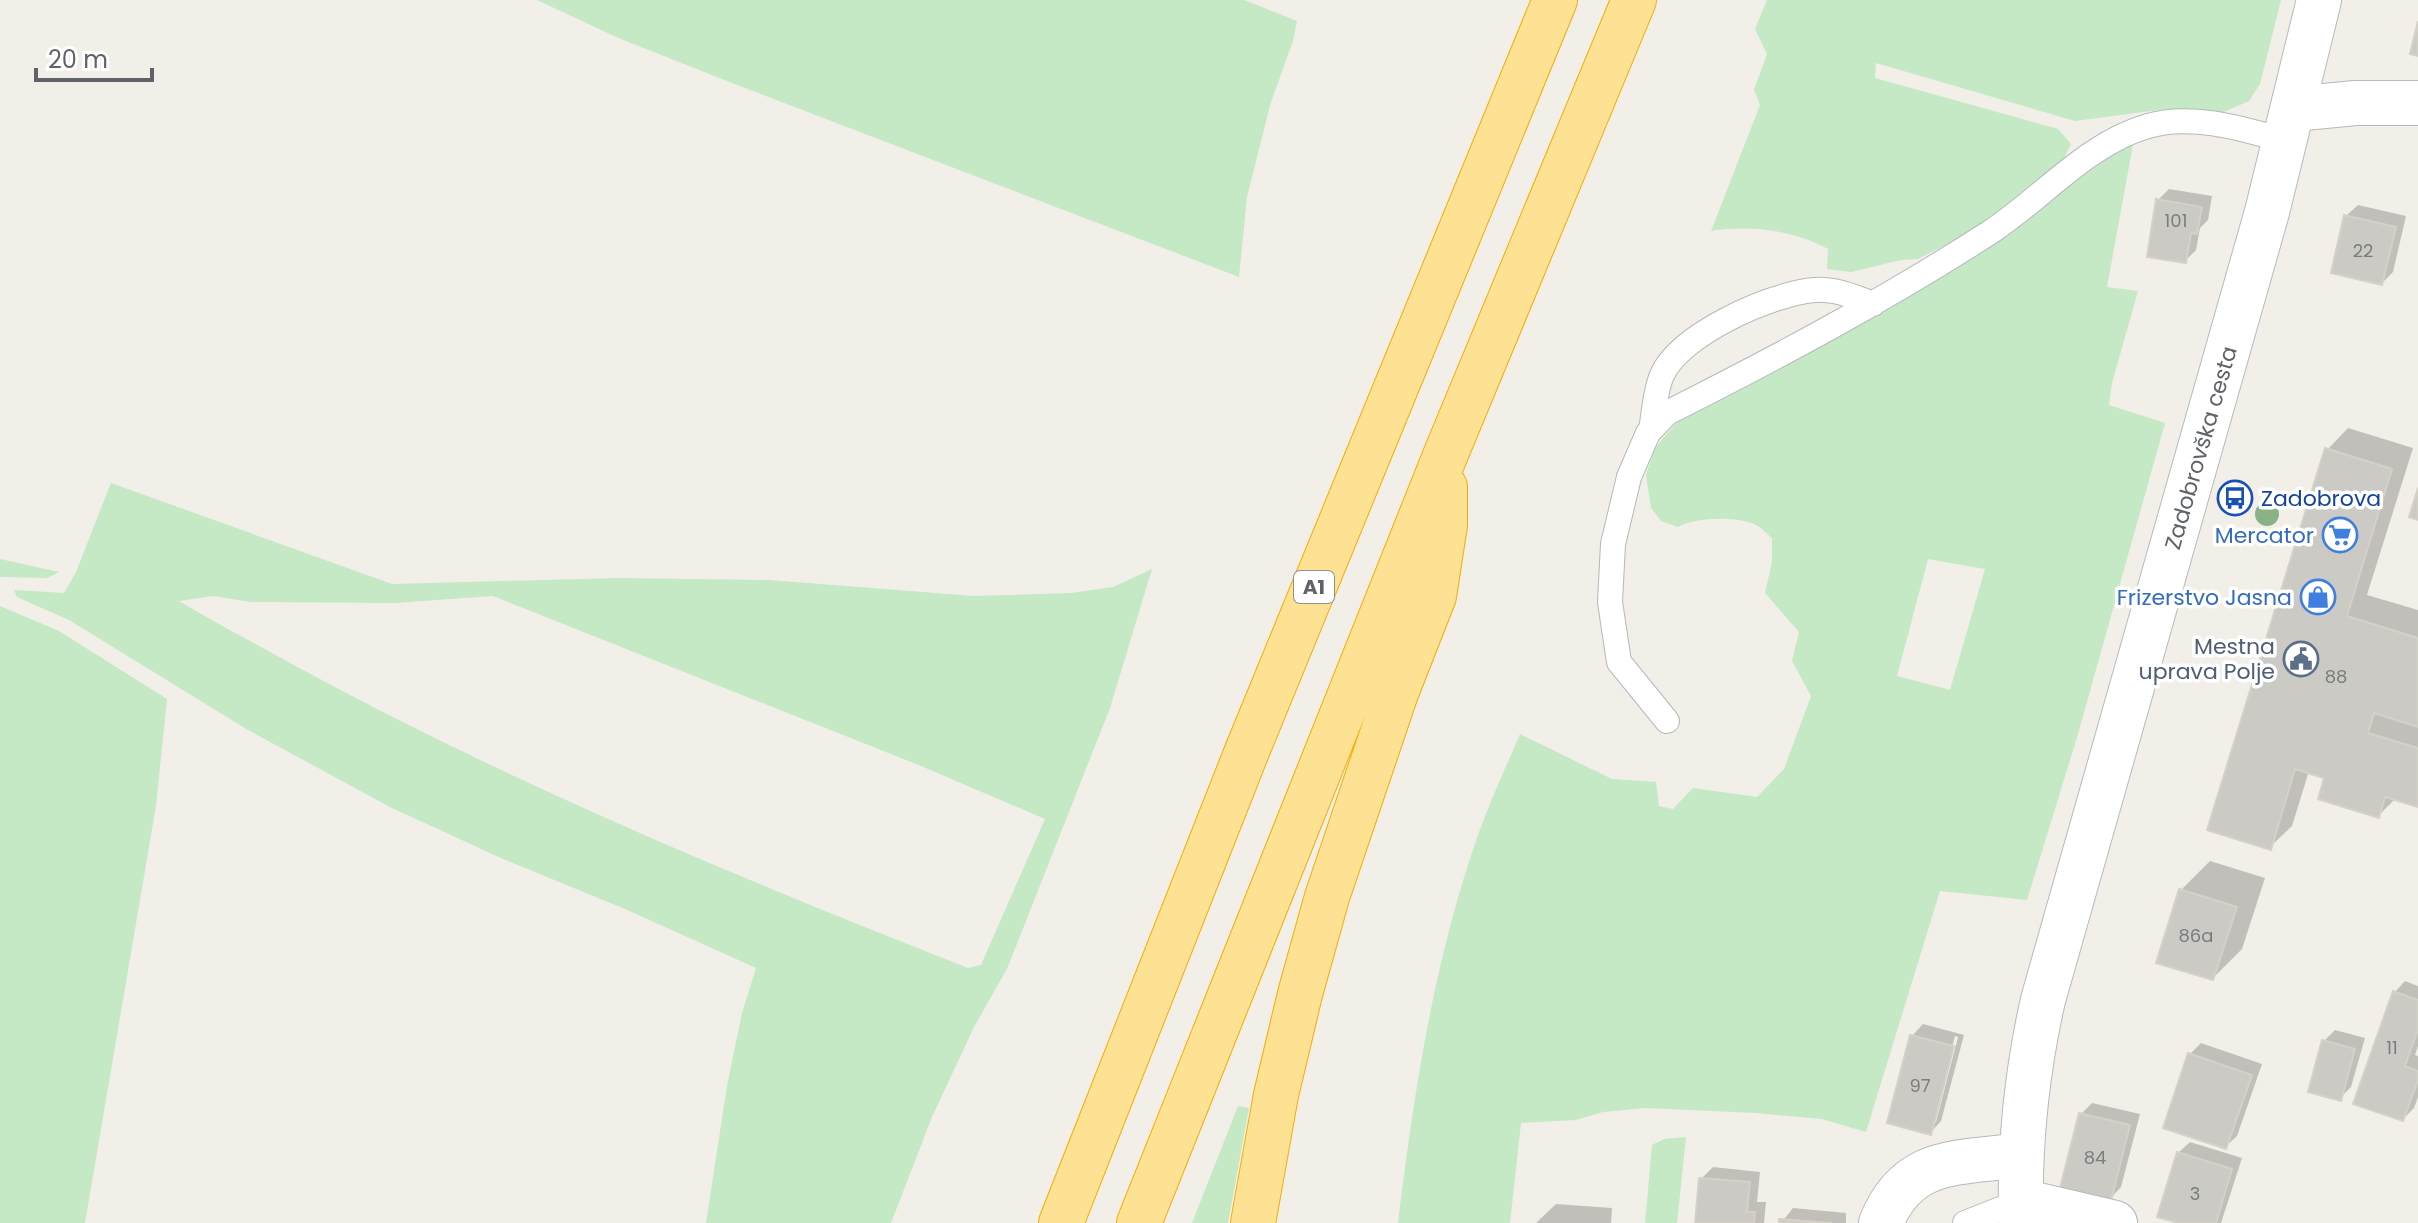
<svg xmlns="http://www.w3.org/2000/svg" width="2418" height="1223" font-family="Poppins,sans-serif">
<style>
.green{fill:#c5e8c5;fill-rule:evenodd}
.shadow{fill:#0003;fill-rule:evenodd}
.building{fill:#cccac5;stroke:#d6d1c6;stroke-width:2}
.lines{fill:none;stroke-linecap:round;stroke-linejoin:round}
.lane-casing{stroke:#b5b8bc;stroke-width:26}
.street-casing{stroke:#b5b8bc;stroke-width:46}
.secondary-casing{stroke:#b6babf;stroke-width:46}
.highway-casing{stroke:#f9ab00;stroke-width:46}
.lane{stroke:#fff;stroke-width:24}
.street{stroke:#fff;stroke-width:44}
.secondary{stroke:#fff;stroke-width:44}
.highway{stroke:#fde293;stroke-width:44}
.tree{fill:#89b387}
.labels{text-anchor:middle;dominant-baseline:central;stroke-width:7;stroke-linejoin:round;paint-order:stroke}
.number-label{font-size:18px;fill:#7a7d7f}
.shield{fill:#fff;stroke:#8f9295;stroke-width:2}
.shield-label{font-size:20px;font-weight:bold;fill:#5f6368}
.street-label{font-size:22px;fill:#5f6368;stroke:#fff}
.transit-label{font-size:22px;fill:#164399;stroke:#fff;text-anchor:start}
.shop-label{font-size:22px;fill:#366cbe;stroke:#fff;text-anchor:end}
.service-label{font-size:22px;fill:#4e5e75;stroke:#fff;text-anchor:end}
</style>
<rect width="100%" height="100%" fill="#f1efe8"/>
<path class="green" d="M537,0H1244L1297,21L1293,41L1271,102L1247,197L1239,277L727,81L616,37Z
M1767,0H2281L2260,84L2249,101L2217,115L2166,109L2075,121L1876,63L1875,78L2058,129L2071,144L2060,166L1982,226L1918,259L1901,260L1851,272L1827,269L1828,249C1795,230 1748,225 1711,231L1760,105L1754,90L1767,54L1755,29Z
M2134,139L2107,287L2138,291L2112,383L2109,405L2165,423L2078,734L2027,900L1940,891L1866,1132L1822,1119L1756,1113L1645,1108L1603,1112L1576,1120L1521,1123L1510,1223H1398C1414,1092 1434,960 1478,835C1490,801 1506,767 1520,734L1612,779L1656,782L1659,806L1673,809L1693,788L1757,797L1784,769L1811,696L1792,661L1799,632L1765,593L1772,562V538C1767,534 1762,528 1756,525C1738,516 1696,517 1678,527L1661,521L1651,508L1646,475L1655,448L1682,416L1984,249ZM1928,559L1985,569L1950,690L1897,676Z
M111,483L392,584L618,578L769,580L974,596L1071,593L1113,587L1152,569L1110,708L1007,969L974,1027L932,1117L891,1223H706L727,1086L742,1013L756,968L625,909L503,859L390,807L248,730L69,620L17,597L14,590L64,593L76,572ZM213,596L251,602L394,603L493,596L921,766L1045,819L981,965L968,968C737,877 508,782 290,663C253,642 215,623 179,601Z
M0,559L59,572L47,578L0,577Z
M0,606L59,631L167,699L156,806L85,1223H0Z
M1238,1106L1249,1108L1228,1223H1192Z
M1686,1137L1677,1223H1645L1652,1145L1664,1139Z"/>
<path class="shadow" d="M2169,189L2212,196L2208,220L2200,228L2196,250L2185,261L2158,200Z
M2358,205L2406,216L2393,272L2382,283L2346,216Z
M2348,428L2413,448L2367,595L2418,610V805L2396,798L2378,816L2327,777L2309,771L2292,826L2270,847L2327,450Z
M2210,861L2265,878L2242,949L2213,978L2181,890Z
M2405,981L2418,986V1046L2415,1055L2418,1056V1097L2414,1108L2403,1119L2394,993Z
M1923,1024L1964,1035L1941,1121L1930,1133L1912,1036ZM1955,1036L1958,1037L1936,1122H1932Z
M2335,1030L2365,1038L2351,1087L2340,1098L2324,1041Z
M2201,1043L2262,1064L2237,1136L2225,1147L2190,1054Z
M2092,1103L2140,1114L2121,1187L2110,1199L2081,1114Z
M2190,1142L2242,1158L2221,1223H2185L2178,1153Z
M1713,1167L1760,1172L1757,1202H1766L1764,1223H1697L1701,1179Z
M1556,1204L1612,1208L1611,1223H1536Z
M1793,1208L1846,1213V1223H1781Z"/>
<path class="building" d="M2418,21V56L2410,54Z
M2156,199L2202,207L2197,234L2191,233L2186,263L2147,257Z
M2344,215L2396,227L2382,285L2331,273Z
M2325,448L2392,469L2347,616L2418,638V727L2374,713L2368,733L2418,748V807L2385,797L2379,818L2318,799L2324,778L2295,769L2271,850L2207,830Z
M2418,488V520L2409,517Z
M2179,889L2237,907L2213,980L2156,963Z
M2393,991L2418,1000V1029L2405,1066L2418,1071V1080L2403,1121L2353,1104Z
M1910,1035L1954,1046L1931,1135L1887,1123Z
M2322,1040L2355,1049L2341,1101L2308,1092Z
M2188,1053L2252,1075L2226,1149L2163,1128Z
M2079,1113L2130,1125L2111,1201L2060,1188Z
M2177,1152L2232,1169L2216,1223H2178L2157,1217Z
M1699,1178L1750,1182L1747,1212H1755L1754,1223H1695Z
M1779,1219L1832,1223H1779Z"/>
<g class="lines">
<g class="lane-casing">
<path id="lane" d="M1651,430C1654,413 1655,391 1662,375C1680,334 1771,294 1814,290C1834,288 1855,297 1873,304
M1667,721L1619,662L1610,602L1613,544L1629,477L1648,433L1667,413C1778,357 1887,299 1992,231C2043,197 2088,143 2148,126C2192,113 2243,129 2286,141
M1965,1223L2021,1201"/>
</g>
<g class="street-casing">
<path id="street" d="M2294,109L2355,103H2418
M2021,1201L2115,1223
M1881,1223C1908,1156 1958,1164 2020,1155"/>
</g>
<g class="secondary-casing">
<path id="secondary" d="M2021,1223C2019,1147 2026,1075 2043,1000L2267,212L2319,0"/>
</g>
<g class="highway-casing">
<path id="highway" d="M1061,1223L1247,751L1555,0
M1139,1223L1445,456L1634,0
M1253,1223L1276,1095L1300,994L1327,897L1396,693L1434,596L1445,525V487"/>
</g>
<use href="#lane" class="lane"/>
<use href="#street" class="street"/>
<use href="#secondary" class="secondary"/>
<use href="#highway" class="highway"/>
</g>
<circle class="tree" cx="2267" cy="514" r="12"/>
<defs>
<g id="bus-ring" transform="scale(1.8)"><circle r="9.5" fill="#fff" stroke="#1a4fb4" stroke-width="1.5"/><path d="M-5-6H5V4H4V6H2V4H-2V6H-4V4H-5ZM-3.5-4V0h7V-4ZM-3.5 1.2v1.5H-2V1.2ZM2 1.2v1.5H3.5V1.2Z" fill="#1a4fb4"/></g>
<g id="supermarket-ring" transform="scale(1.8)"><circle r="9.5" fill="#fff" stroke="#3f7fe0" stroke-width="1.5"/><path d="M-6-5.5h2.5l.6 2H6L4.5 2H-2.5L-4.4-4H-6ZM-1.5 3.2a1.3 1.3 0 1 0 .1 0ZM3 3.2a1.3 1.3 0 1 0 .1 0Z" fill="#3f7fe0"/></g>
<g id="shop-ring" transform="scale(1.8)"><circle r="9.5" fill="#fff" stroke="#3f7fe0" stroke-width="1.5"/><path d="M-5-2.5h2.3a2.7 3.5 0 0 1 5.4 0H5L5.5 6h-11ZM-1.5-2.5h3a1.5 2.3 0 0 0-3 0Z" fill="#3f7fe0"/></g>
<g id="civic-ring" transform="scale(1.8)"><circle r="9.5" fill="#fff" stroke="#5c6f8a" stroke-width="1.5"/><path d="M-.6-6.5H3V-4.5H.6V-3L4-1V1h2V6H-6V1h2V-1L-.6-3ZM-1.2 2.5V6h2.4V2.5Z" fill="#5c6f8a"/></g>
</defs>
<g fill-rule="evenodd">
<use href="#bus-ring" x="2235" y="498"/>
<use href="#supermarket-ring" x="2340" y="535"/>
<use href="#shop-ring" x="2318" y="597"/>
<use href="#civic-ring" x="2301" y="659"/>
</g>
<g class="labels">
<g class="number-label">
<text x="2176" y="220">101</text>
<text x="2363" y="250">22</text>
<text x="2336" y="676">88</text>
<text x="2196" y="935">86a</text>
<text x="2392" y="1047">11</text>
<text x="1920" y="1085">97</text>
<text x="2095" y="1157">84</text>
<text x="2195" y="1193">3</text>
</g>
<rect class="shield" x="1294" y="571" width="40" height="32" rx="6"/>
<g class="shield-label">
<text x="1314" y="587">A1</text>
</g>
<g class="street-label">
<text transform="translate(2201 448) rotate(-74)">Zadobrovška cesta</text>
</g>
<g class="transit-label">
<text x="2261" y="498">Zadobrova</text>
</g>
<g class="shop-label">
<text x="2314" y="535">Mercator</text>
<text x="2292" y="597">Frizerstvo Jasna</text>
</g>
<g class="service-label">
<text x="2275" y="646">Mestna<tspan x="2275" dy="25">uprava Polje</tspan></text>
</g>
</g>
<path d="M36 68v12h116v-12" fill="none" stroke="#5f6368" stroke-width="4"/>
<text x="48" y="68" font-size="24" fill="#5f6368" stroke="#ffffff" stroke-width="6" paint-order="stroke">20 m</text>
</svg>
